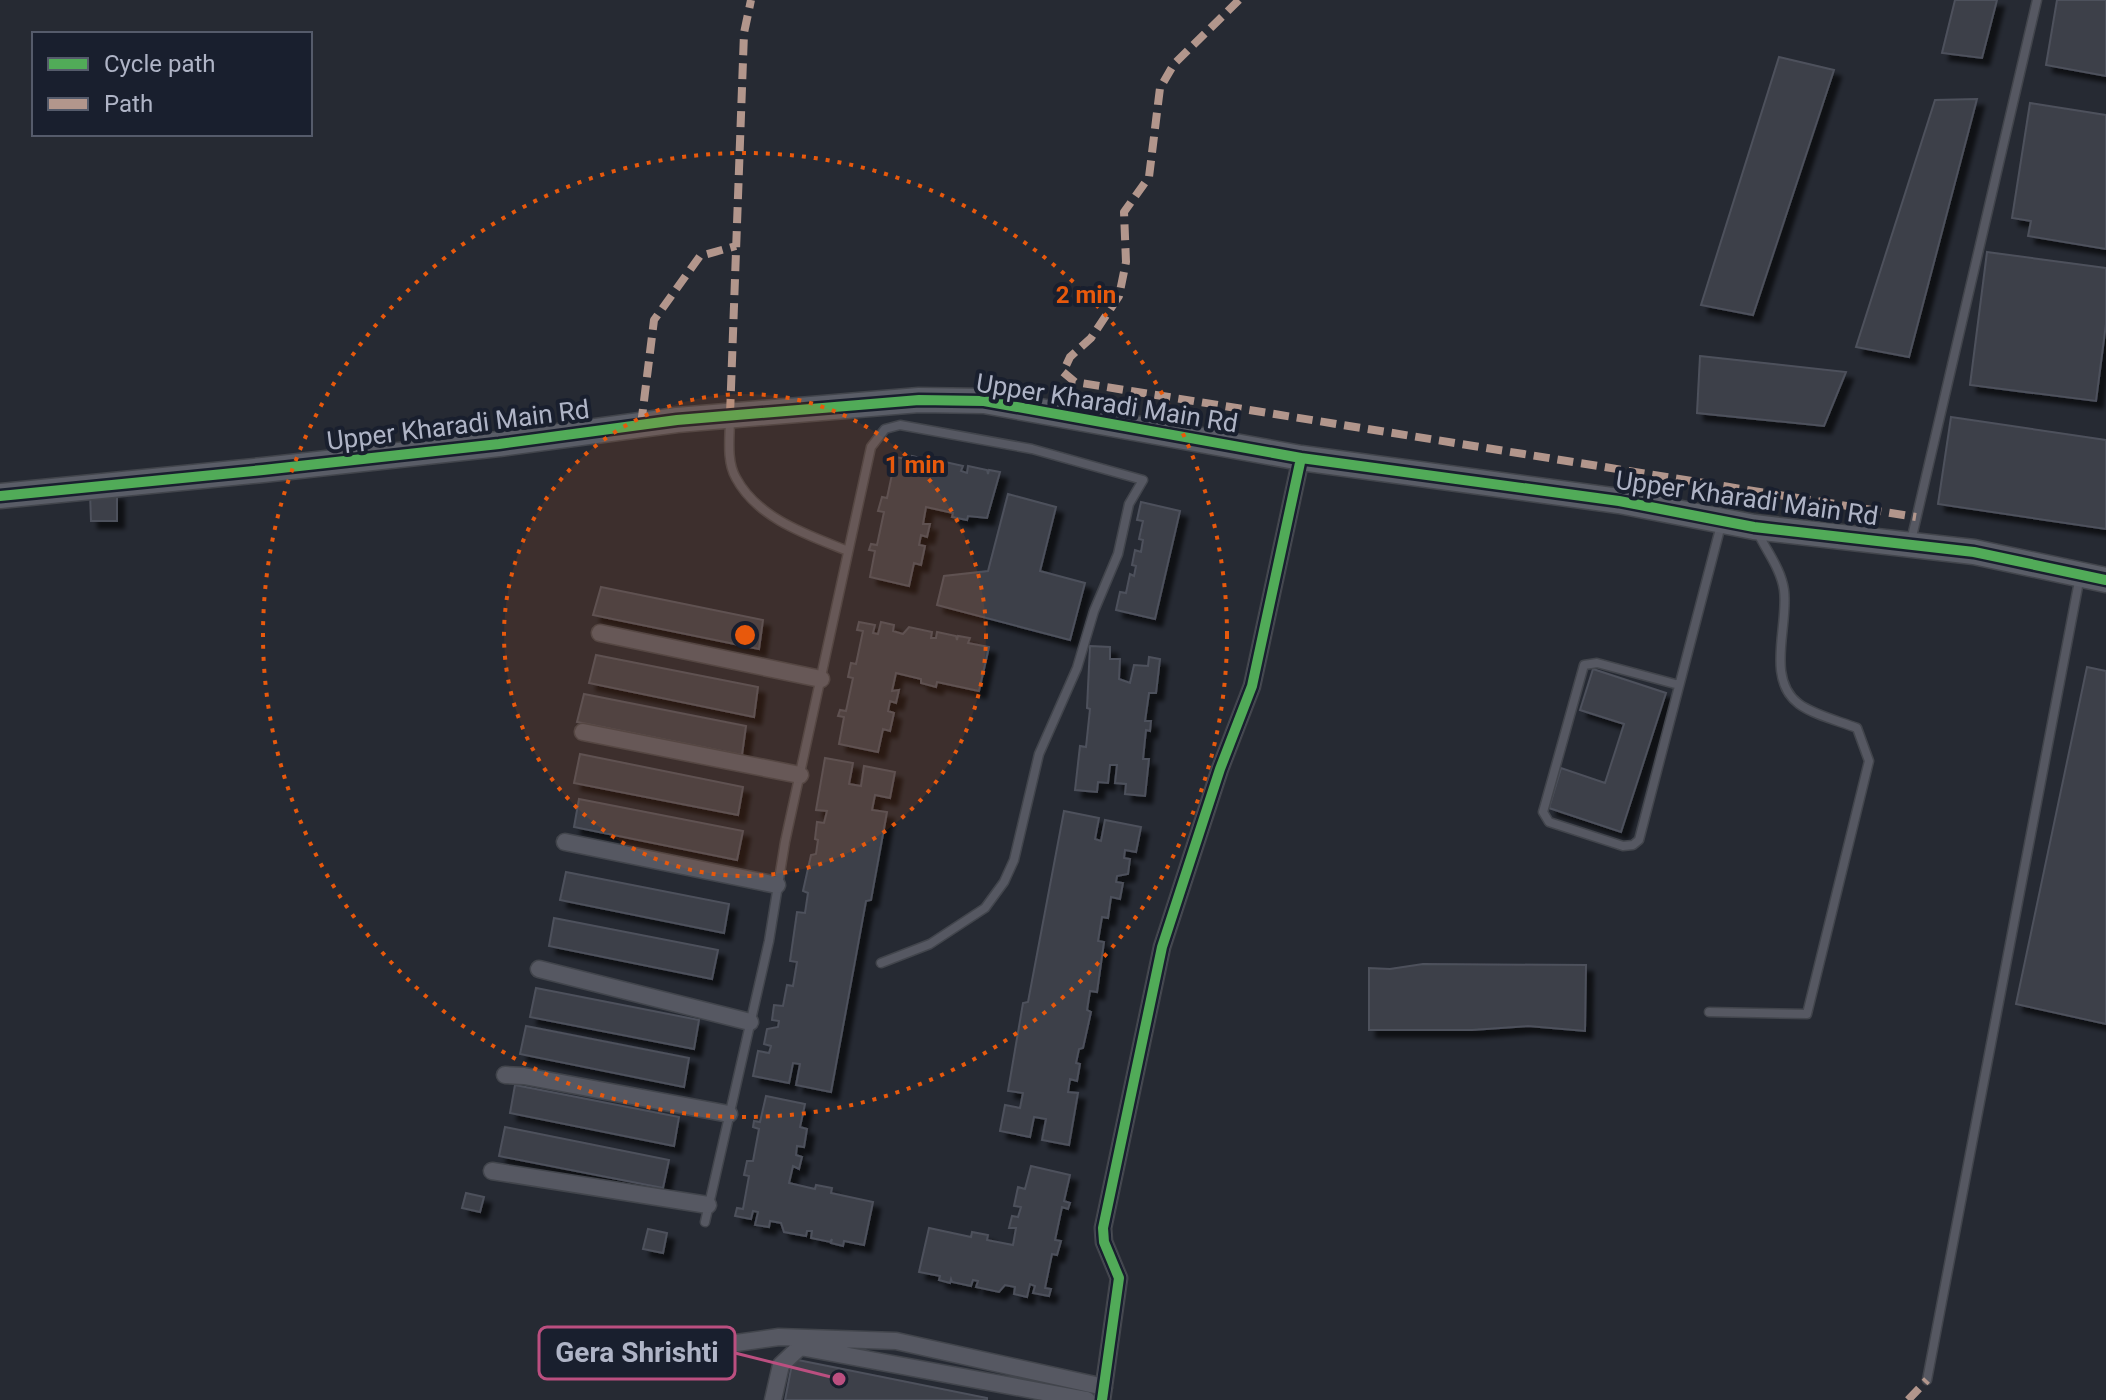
<svg xmlns="http://www.w3.org/2000/svg" width="2106" height="1400" font-family="Roboto,sans-serif">
<style>
.building{fill:#3d404a;stroke:#4e515c;stroke-width:2;filter:url(#shadow)}
.lines{fill:none;stroke-linecap:round;stroke-linejoin:round}
.lane-casing{stroke:#42454c;stroke-width:11}
.street-casing{stroke:#42454c;stroke-width:19}
.secondary-casing{stroke:#42454c;stroke-width:27}
.lane{stroke:#565862;stroke-width:8}
.street{stroke:#565862;stroke-width:16}
.secondary{stroke:#5a5d67;stroke-width:24}
.quiet{stroke:#b2968c;stroke-width:8;stroke-dasharray:16 8;stroke-linecap:butt}
.cycleway-casing{stroke:#191f2e;stroke-width:15}
.cycleway{stroke:#51ab58;stroke-width:10}
.ring{fill:none;stroke:#e8590c;stroke-width:4;stroke-dasharray:4 8}
.labels{text-anchor:middle;dominant-baseline:central;stroke-width:8;stroke-linejoin:round;paint-order:stroke}
.street-label{font-size:26px;fill:#afb4c6;stroke:#191f2e}
.centre{fill:#e8590c;stroke:#191f2e;stroke-width:4}
.ring-label{font-size:24px;text-anchor:middle;font-weight:bold;fill:#e8590c;stroke:#191f2e;stroke-width:8;stroke-linejoin:round;paint-order:stroke}
.leader{fill:none;stroke:#bb4f80;stroke-width:3}
.callout-dot{fill:#bb4f80;stroke:#191f2e;stroke-width:3}
.callout{fill:#191f2e;stroke:#bb4f80;stroke-width:3}
.callout-label{font-size:28px;text-anchor:middle;font-weight:bold;fill:#afb4c6}
</style>
<defs>
<filter id="shadow"><feDropShadow dx="7" dy="7" stdDeviation="2" flood-color="#0009"/></filter>
</defs>
<rect width="100%" height="100%" fill="#262a33"/>
<path class="building" d="M1955,0H1997L1982,58L1942,53Z
M2057,0H2106V76L2046,65Z
M1779,57L1834,70L1753,315L1701,305Z
M1977,99L1909,357L1856,347L1935,100Z
M2030,103L2106,115V249L2028,236L2031,221L2012,218Z
M1987,252L2106,268V324L2096,401L1970,385Z
M1700,356L1846,372L1824,426L1697,413Z
M1951,417L2106,440V529L1938,504Z
M890,456L906,459L904,467L909,468L912,456L925,459L924,465L934,468L941,461L963,466L961,471L967,473L968,466L987,470L988,474L989,470L1000,472L987,518L968,516L967,520L952,517L953,513L926,507L923,524H930L927,537L921,535L919,545L925,546L921,565L914,563L909,586L870,577L875,551L869,550L871,544L877,545L884,512L878,511L882,497L887,498L894,465L888,463Z
M90,493H117V521H91Z
M1008,494L1056,507L1040,571L1085,583L1070,640L937,605L944,576L988,571Z
M1141,502L1180,511L1155,619L1116,610L1120,592L1126,593L1130,574L1134,576L1136,566L1132,565L1135,550L1141,552L1143,540L1139,539L1143,521L1137,520Z
M601,587L763,620L759,649L593,615Z
M859,622L875,625L873,633L878,634L881,622L894,625L893,631L903,634L909,627L932,632L931,638H936L937,632L956,636L957,640L958,636L970,638L968,643L989,647L979,691L937,682L936,687L921,683V679L896,673L892,691L899,690L896,703L890,701L888,711L894,713L890,731L883,729L878,752L839,744L844,717L838,716L840,710L846,711L853,678L848,677L851,663L856,664L863,631L857,630Z
M1090,646L1110,647V659H1120L1119,679L1130,683L1134,665L1148,666L1149,657L1160,659L1156,693H1149L1145,721H1151L1150,731L1146,730L1143,759H1149L1145,796L1125,794L1126,784L1115,783L1117,765H1110L1108,783L1098,782L1097,792L1075,790L1080,746L1086,747L1090,709L1087,708Z
M596,655L758,687L754,717L589,683Z
M2087,667L2106,671V1024L2016,1004Z
M1593,669L1666,693L1621,832L1549,808L1561,768L1605,783L1624,724L1580,710Z
M584,694L746,726L742,755L577,722Z
M580,754L743,787L738,815L574,783Z
M825,758L853,763L849,784L861,786L864,766L895,772L890,798L875,795L872,810L887,812L871,900L866,901L831,1092L796,1085L800,1064L793,1063L789,1083L753,1076L758,1051L769,1053L771,1046L764,1044L767,1029L778,1027L779,1021L772,1020L774,1005L783,1006L787,985L793,986L797,962L790,961L797,912L805,913L808,893L803,891L811,855L816,854L818,840L815,839L817,822L824,823L827,811L816,810Z
M579,799L743,831L737,860L574,827Z
M1064,811L1099,818L1095,839L1101,841L1105,820L1141,827L1136,852L1125,850L1124,858L1130,859L1128,874L1117,876L1116,882L1123,883L1120,899L1111,897L1108,918L1102,917L1098,941L1104,942L1097,992L1090,991L1087,1010L1091,1012L1083,1048L1079,1049L1076,1063L1080,1064L1077,1081L1070,1079L1068,1092L1078,1093L1069,1145L1042,1140L1046,1119L1034,1117L1030,1137L1000,1131L1005,1105L1020,1108L1023,1093L1008,1091L1023,1003L1028,1002Z
M566,872L729,904L724,933L560,900Z
M554,918L718,950L712,979L549,946Z
M1423,964L1586,965L1585,1031L1528,1026L1472,1030H1369V968L1390,969Z
M536,988L699,1020L694,1049L530,1017Z
M526,1026L689,1058L684,1087L520,1054Z
M515,1085L679,1117L674,1146L510,1113Z
M766,1096L805,1104L800,1127L807,1129L804,1147L797,1146L796,1155L802,1157L799,1169L793,1166L789,1183L815,1189L816,1185L832,1188L831,1193L873,1202L864,1245L844,1241L843,1246L831,1243L832,1239L830,1242L811,1238L812,1231H807L806,1236L784,1232L781,1223L770,1221L769,1227L755,1225L758,1212L753,1211L751,1219L735,1216L737,1208L743,1209L749,1176L744,1175L747,1161H753L759,1129L753,1127L754,1121L760,1122Z
M505,1127L669,1160L663,1188L499,1156Z
M1031,1166L1070,1175L1064,1201L1070,1203L1068,1209L1062,1207L1055,1240L1061,1241L1057,1255L1052,1254L1045,1288L1051,1289L1049,1296L1033,1293L1035,1286L1030,1284L1027,1297L1014,1294L1015,1287L1005,1285L999,1292L976,1287L978,1281L973,1280L971,1286L952,1282L951,1279L950,1283L939,1280L940,1276L919,1272L929,1228L971,1237L972,1232L988,1235L987,1240L1013,1245L1016,1228H1009L1012,1216L1018,1217L1021,1207L1014,1206L1018,1187L1025,1189Z
M466,1193L484,1197L480,1212L462,1208Z
M648,1229L667,1233L663,1253L643,1249Z
M793,1359L987,1398V1400H785Z"/>
<g class="lines">
<g class="lane-casing">
<path id="lane" d="M730,417C730,436 726,461 736,478C758,519 808,535 848,551
M1911,541L2037,0
M1679,685L1597,663L1584,665L1543,812L1549,822L1623,846L1633,845L1639,840L1721,525
M1709,1012L1807,1014L1869,761L1857,728C1839,721 1814,715 1799,704C1765,679 1789,625 1784,590C1781,569 1767,552 1758,533
M705,1222L769,941L785,842L871,447L885,429L900,425L1032,449L1143,480L1129,504L1118,554L1094,611L1077,668L1039,754L1014,860L1004,882L985,908L930,944L881,963
M1927,1380L2080,576"/>
</g>
<g class="street-casing">
<path id="street" d="M600,633L821,679
M583,732L800,775
M565,842L777,885
M539,969L750,1022
M505,1075L524,1076L729,1114
M492,1171L708,1205
M621,1367H656L722,1345L779,1337L896,1341L1104,1387
M773,1400L781,1365L800,1347L1087,1400
M1102,1400L1119,1278L1104,1242L1103,1228L1162,947L1220,769L1252,686L1301,458"/>
</g>
<g class="secondary-casing">
<path id="secondary" d="M0,496L263,470L499,444L677,420L919,400L984,401L1301,458L1619,501L1754,527L1974,552L2106,580"/>
</g>
<use href="#lane" class="lane"/>
<use href="#street" class="street"/>
<use href="#secondary" class="secondary"/>
<path class="quiet" d="M1239,0L1174,64L1160,88L1149,177L1124,212L1126,262L1119,296L1091,338L1070,357L1063,372L1075,382L1916,517
M730,415L744,33L751,0
M641,425L654,320L700,256L736,246
M1908,1400L1927,1380"/>
<g class="cycleway-casing">
<path id="cycleway" d="M0,496L263,470L499,444L677,420L919,400L984,401L1301,458L1619,501L1754,527L1974,552L2106,580
M1102,1400L1119,1278L1104,1242L1103,1228L1162,947L1220,769L1252,686L1301,458"/>
</g>
<use href="#cycleway" class="cycleway"/>
</g>
<circle cx="745" cy="635" r="241" fill="#e8590c" fill-opacity=".12"/>
<g class="ring">
<circle cx="745" cy="635" r="241"/>
<circle cx="745" cy="635" r="482"/>
</g>
<g class="labels">
<g class="street-label">
<text transform="translate(1107 403) rotate(9)">Upper Kharadi Main Rd</text>
<text transform="translate(458 425) rotate(-7)">Upper Kharadi Main Rd</text>
<text transform="translate(1747 498) rotate(8)">Upper Kharadi Main Rd</text>
</g>
</g>
<circle cx="745" cy="635" r="12" class="centre"/>
<g class="ring-label">
<text x="1086" y="303">2 min</text>
<text x="915" y="473">1 min</text>
</g>
<path class="leader" d="M839 1379L735 1353"/>
<circle class="callout-dot" cx="839" cy="1379" r="8"/>
<rect class="callout" x="539" y="1327" width="196" height="52" rx="8"/>
<g class="callout-label">
<text x="637" y="1362">Gera Shrishti</text>
</g>
<rect x="32" y="32" width="280" height="104" fill="#191f2e" stroke="#555b6b" stroke-width="2"/>
<rect x="48" y="58" width="40" height="12" fill="#51ab58" stroke="#555b6b" stroke-width="2"/>
<text x="104" y="72" font-size="24" fill="#afb4c6">Cycle path</text>
<rect x="48" y="98" width="40" height="12" fill="#b2968c" stroke="#555b6b" stroke-width="2"/>
<text x="104" y="112" font-size="24" fill="#afb4c6">Path</text>
</svg>
